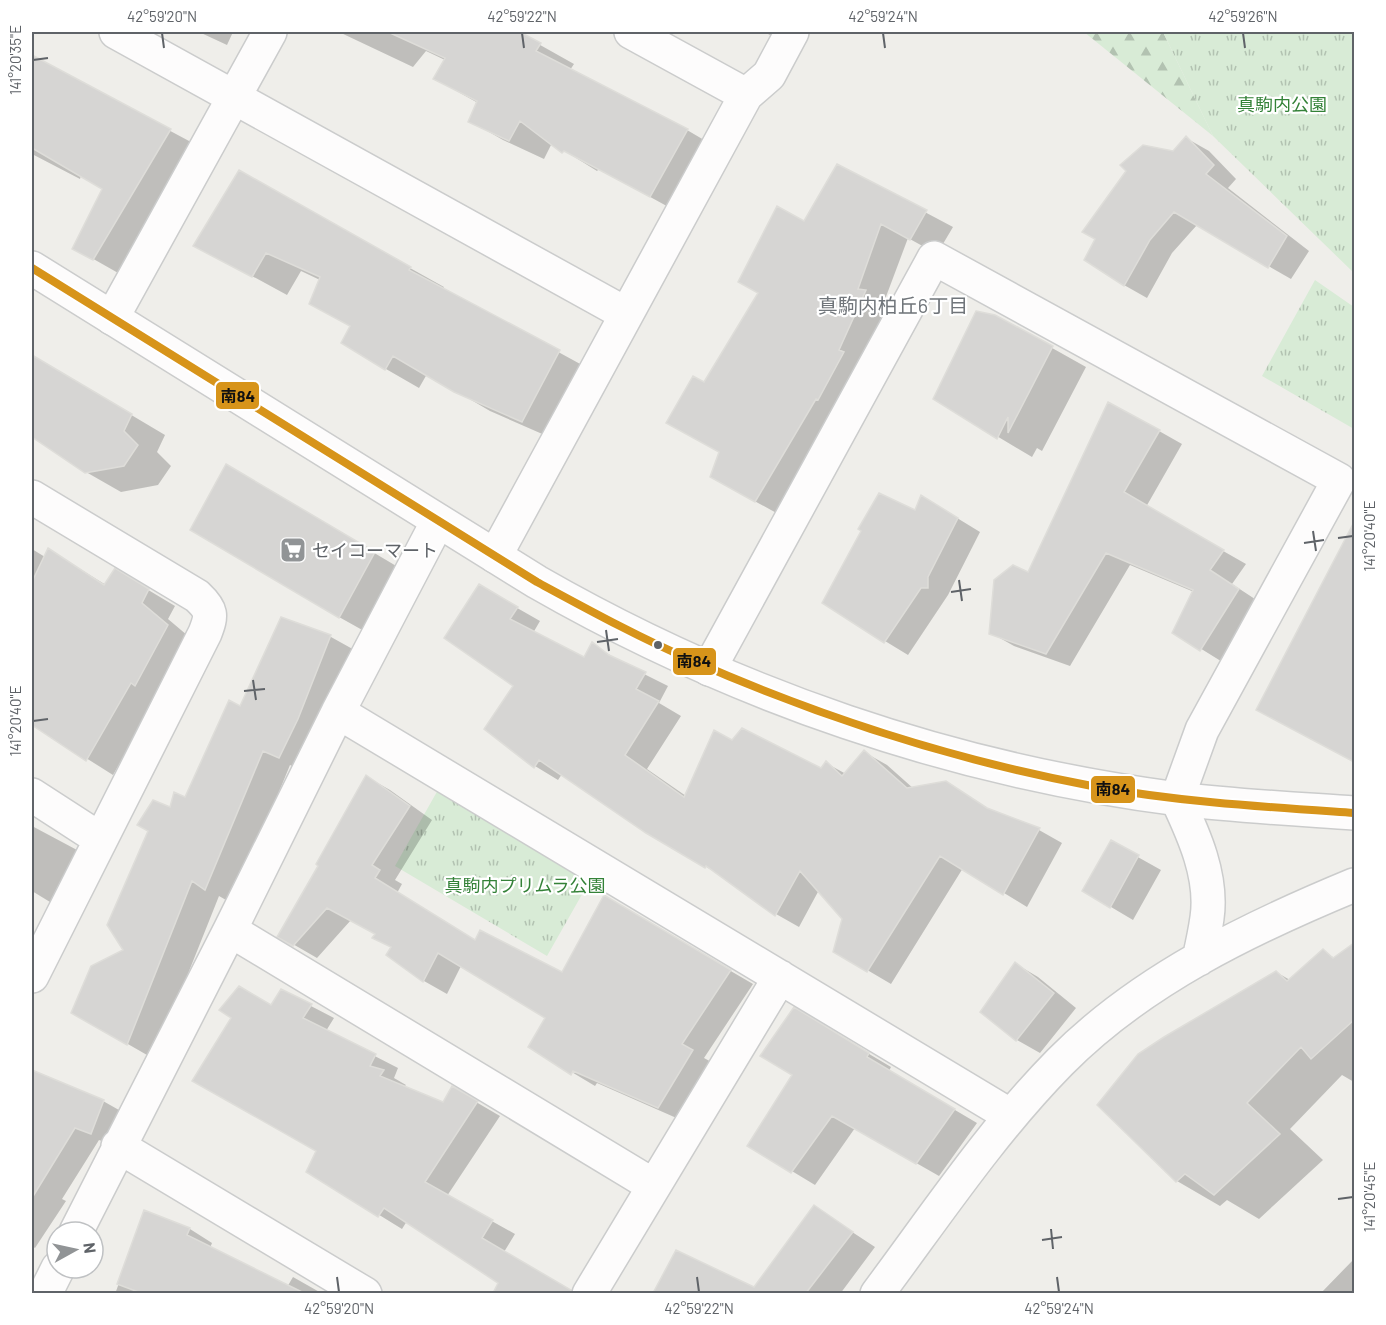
<svg xmlns="http://www.w3.org/2000/svg" width="1386" height="1325" font-family="Barlow,'Noto Sans JP',sans-serif">
<style>
.forest{fill:url(#forest-firs)}
.park{fill:url(#park-tufts)}
.shadow{fill:#0003}
.building{fill:#d6d5d3;stroke:#deddd9;stroke-width:1.5}
.lines{fill:none;stroke-linecap:round;stroke-linejoin:round}
.minor-casing{stroke:#cbcccc;stroke-width:36}
.tertiary-casing{stroke:#cbcccc;stroke-width:36}
.minor{stroke:#fdfcfc;stroke-width:33}
.tertiary{stroke:#fdfcfc;stroke-width:33}
.bus-1-casing{stroke:#fff;stroke-width:12}
.bus-1{stroke:#d7941a;stroke-width:8}
.ticks{fill:none;stroke:#5f6368;stroke-width:2}
.bus-dot{fill:#5f6368;stroke:#fff;stroke-width:2}
.labels{text-anchor:middle;dominant-baseline:central;stroke-width:4.5;stroke-linejoin:round;paint-order:stroke}
.park-label{font-size:18px;fill:#348238;stroke:#fff}
.poi-label{font-size:18px;fill:#5f6368;stroke:#fff;text-anchor:start}
.neighbourhood-label{font-size:20px;fill:#70757a;stroke:#fff}
.line-badge{stroke:#fff;stroke-width:2}
.pale-badge-label{font-size:16px;text-anchor:middle;font-weight:bold;fill:#111}
.neatline{fill:none;stroke:#5f6368;stroke-width:2}
.ticks-label{font-size:15px;text-anchor:middle;fill:#5f6368}
</style>
<defs>
<pattern id="forest-firs" width="22" height="20" patternUnits="userSpaceOnUse" patternTransform="scale(1.5)"><rect width="22" height="20" fill="#d8ebd6"/><path d="M5 1l3.5 6h-7zM16 11l3.5 6h-7z" fill="#b2c2b1"/></pattern>
<pattern id="park-tufts" width="24" height="20" patternUnits="userSpaceOnUse" patternTransform="scale(1.5)"><rect width="24" height="20" fill="#d8ebd6"/><path d="M3 7l-1-3M5 7V3M7 7l1-3M15 17l-1-3M17 17v-4M19 17l1-3" fill="none" stroke="#b2c2b1"/></pattern>
</defs>
<rect width="100%" height="100%" fill="#efeeea"/>
<path class="forest" d="M1084,32H1163L1213,136Z"/>
<path class="park" d="M1163,32H1354V273L1213,136Z
M1315,280L1354,307V429L1262,376Z
M443,781L597,868L547,956L395,866Z"/>
<path class="shadow" d="M199,32H233L227,45Z
M339,32H517L574,64L570,70L687,130L721,150L685,216L599,169L597,171L552,143L544,159L503,140L470,121L478,103L435,79L445,60L426,51L413,67Z
M764,32H788L782,41Z
M32,57L204,149L127,278L74,248L104,188L81,175L80,179L32,154Z
M1186,138L1209,151L1236,179L1228,188L1309,251L1291,279L1197,225L1172,253L1147,298L1124,285L1174,153Z
M838,166L953,227L937,254L908,238L884,302L892,307L782,516L738,492L721,452L705,384Z
M195,245L410,268L444,287L443,289L593,371L556,440L490,411L427,374L419,388L386,369L351,327L320,280L301,271L287,295Z
M995,316L1086,367L1042,451L1037,448L1032,457L935,399Z
M32,356L165,435L157,452L171,466L158,485L121,492L86,472L32,436Z
M1159,431L1182,444L1146,507L1246,564L1232,584L1261,603L1224,663L1174,632L1194,592L1130,565L1070,666L1014,646L991,633L1028,574Z
M260,485L408,573L373,636L339,617Z
M944,510L980,532L948,595L908,655L885,641L915,512Z
M1354,525V762L1258,709Z
M32,549L45,557L49,550L106,585L115,570L175,606L168,619L194,641L158,697L113,775L48,734L54,721L32,707Z
M479,586L540,621L533,633L584,659L593,644L622,663L668,686L659,703L681,716L647,769L686,796L732,742L821,769L826,763L846,774L864,752L887,765L914,789L946,783L994,812L1039,830L1062,843L1027,907L963,868L891,984L835,951L843,918L819,890L799,927L776,914L729,880L646,832L562,774L558,780L535,766L515,686Z
M282,619L331,637L358,652L307,773L290,765L233,904L219,896L154,1059L72,1012L125,951L171,809L186,799L241,708Z
M367,777L390,790L432,820L395,880L402,884L397,893L476,941L563,974L604,897L753,984L704,1058L715,1064L681,1120L597,1083L595,1086L530,1047L547,1017L461,966L447,994L424,981L388,955L392,948L377,934L351,920L317,958L279,936L320,865Z
M32,826L77,850L50,902L32,891Z
M1111,842L1161,870L1133,920L1084,891Z
M1354,945V1082L1342,1075L1290,1129L1323,1160L1259,1219L1227,1200L1220,1206L1177,1181L1276,972L1290,980L1323,951L1336,959Z
M1016,964L1038,977L1076,1008L1040,1053L1017,1040L982,1012Z
M282,991L334,1018L326,1031L398,1068L394,1078L406,1085L404,1087L444,1104L452,1088L500,1116L447,1196L515,1234L504,1252L571,1291L570,1294H495L500,1283L407,1221L402,1229L308,1171L318,1150L272,1007Z
M817,1023L891,1067L889,1071L977,1123L939,1176L855,1128L815,1185L749,1145L794,1075Z
M32,1072L103,1101L126,1114L115,1146L99,1140L62,1199L66,1201L35,1248L32,1246Z
M814,1207L875,1247L840,1294H654L677,1252L755,1289Z
M145,1212L190,1229L212,1243L210,1248L282,1286L278,1294H115Z
M1354,1259V1294H1320Z
M293,1277L323,1294H283Z"/>
<path class="building" d="M388,32H520L541,43L536,51L688,129L650,197L564,151L562,153L520,121L509,141L468,122L477,101L433,79L445,58Z
M32,55L171,129L93,260L72,249L102,189L32,148Z
M1186,136L1214,165L1206,174L1287,236L1268,268L1174,212L1150,240L1124,286L1084,260L1095,239L1082,232L1126,171L1120,165L1143,145L1173,151Z
M837,164L927,210L910,240L881,224L858,289L866,290L839,350L844,352L818,400L816,399L755,502L710,477L719,452L666,423L693,376L704,382L758,293L738,282L777,206L804,221Z
M239,170L411,267L409,270L560,350L522,422L454,392L393,356L385,370L341,343L350,326L309,304L320,277L266,253L252,277L193,246Z
M976,311L995,315L1053,346L1008,433V417L997,439L933,399Z
M32,355L132,414L124,431L138,445L124,466L85,473L32,437Z
M1108,402L1160,430L1124,492L1224,550L1210,570L1239,589L1200,651L1172,633L1193,590L1106,553L1046,654L989,634L994,580L1013,565L1028,572Z
M226,464L375,552L339,618L190,530Z
M879,493L915,510L921,495L958,518L928,577V588H921L884,643L822,603L861,531L858,529Z
M1354,522V762L1256,710Z
M48,548L104,585L115,568L149,589L142,603L168,625L135,686L131,683L86,761L32,725V582Z
M479,584L518,607L510,619L584,657L592,642L609,655L646,672L636,689L659,701L625,755L684,797L714,730L732,740L742,728L821,768L826,761L842,776L864,750L907,788L946,781L987,808L1040,828L1003,895L940,856L867,972L833,952L842,919L800,871L775,916L706,866L705,868L646,833L539,760L534,768L484,729L513,686L444,638Z
M281,617L331,635L298,719L279,758L263,751L205,890L192,881L127,1045L71,1013L91,966L123,950L107,925L148,831L137,825L153,800L170,807L174,792L185,797L229,700L240,706Z
M366,775L410,806L372,865L380,870L375,878L475,940L480,930L562,972L604,895L731,970L682,1044L693,1050L658,1108L573,1071L571,1075L528,1047L545,1018L438,953L423,982L386,955L391,947L372,938L375,934L327,908L293,946L277,937L318,866L316,864Z
M1111,840L1139,855L1110,908L1082,891Z
M1354,943V1020L1311,1059L1301,1047L1247,1103L1280,1134L1214,1195L1185,1174L1176,1182L1097,1105L1138,1054L1164,1037L1276,971L1287,981L1323,949L1333,958Z
M1015,962L1054,993L1016,1041L980,1012Z
M239,986L271,1005L281,989L312,1004L303,1018L376,1054L370,1066L384,1070L380,1076L443,1102L452,1086L478,1101L425,1182L493,1220L482,1238L571,1290L570,1293H493L498,1283L384,1208L378,1217L306,1172L316,1151L192,1081L231,1018L219,1010Z
M794,1007L869,1053L867,1057L955,1109L916,1164L832,1116L791,1173L747,1146L792,1075L760,1056Z
M32,1070L104,1100L91,1134L75,1128L32,1198Z
M814,1205L853,1232L806,1293H653L676,1250L754,1287Z
M144,1210L190,1228L187,1235L304,1293H141L117,1284Z"/>
<g class="lines">
<g class="minor-casing">
<path id="minor" d="M116,32L626,314
M631,32L746,95
M112,318L270,32
M32,497L197,596C212,610 212,615 205,633L32,976
M495,556L746,95L769,75L792,32
M709,669L934,258L1339,480L1202,730L1177,799C1194,835 1213,877 1207,918C1205,932 1202,946 1199,959
M338,712L1011,1116
M32,795L100,839
M230,930L654,1186
M118,1146L365,1294
M76,1232L230,930L338,712L438,521
M45,1294L58,1268
M589,1294L780,977
M877,1294C936,1215 991,1132 1060,1062C1141,980 1250,928 1354,885"/>
</g>
<g class="tertiary-casing">
<path id="tertiary" d="M32,268L537,582C734,695 952,770 1178,799C1237,806 1296,809 1354,813"/>
</g>
<use href="#minor" class="minor"/>
<use href="#tertiary" class="tertiary"/>
<g class="bus-1-casing">
<path id="bus-1" d="M32,268L537,582C587,609 638,637 691,660C820,717 954,760 1092,786C1179,802 1266,807 1354,813"/>
</g>
<use href="#bus-1" class="bus-1"/>
</g>
<path class="ticks" d="M162,33L164,48M522,33L524,48M883,33L885,48M1243,33L1245,48M33,60L48,58M1313,531L1316,551M1338,538L1353,536M1304,543L1324,540M959,580L962,601M951,592L971,589M606,630L609,651M597,642L618,639M253,680L256,700M244,691L265,689M33,721L48,719M1338,1199L1353,1197M1051,1229L1053,1249M1042,1240L1062,1237M337,1277L339,1292M697,1277L699,1292M1057,1277L1059,1292"/>
<defs>
<g id="supermarket-square" transform="scale(1.35)"><rect x="-9" y="-9" width="18" height="18" rx="4" fill="#919496" stroke="#fff"/><path d="M-6-5.5h2.5l.6 2H6L4.5 2H-2.5L-4.4-4H-6ZM-1.5 3.2a1.3 1.3 0 1 0 .1 0ZM3 3.2a1.3 1.3 0 1 0 .1 0Z" fill="#fff"/></g>
</defs>
<g fill-rule="evenodd">
<use href="#supermarket-square" x="293" y="550"/>
</g>
<circle class="bus-dot" cx="658" cy="645" r="5"/>
<g class="labels">
<g class="park-label">
<text x="1282" y="104">真駒内公園</text>
<text x="525" y="885">真駒内プリムラ公園</text>
</g>
<g class="poi-label">
<text x="312" y="550">セイコーマート</text>
</g>
<g class="neighbourhood-label">
<text x="893" y="305">真駒内柏丘6丁目</text>
</g>
</g>
<g class="line-badge">
<rect x="215" y="381" width="45" height="29" rx="6" fill="#d7941a"/>
<rect x="672" y="647" width="45" height="29" rx="6" fill="#d7941a"/>
<rect x="1090" y="775" width="46" height="29" rx="6" fill="#d7941a"/>
</g>
<g class="pale-badge-label">
<text x="238" y="402">南84</text>
<text x="694" y="667">南84</text>
<text x="1113" y="795">南84</text>
</g>
<rect width="1386" height="1325" fill="none" stroke="#ffffff" stroke-width="66"/>
<g transform="translate(75 1250) rotate(82)"><circle r="28" fill="#ffffff" stroke="#bfc1c3" stroke-width="1.5"/>
<path d="M0-4.5L10 22L0 15L-10 22Z" fill="#919496"/>
<text y="-9" font-size="16" font-weight="bold" text-anchor="middle" fill="#5f6368">N</text>
</g>
<rect x="33" y="33" width="1320" height="1259" class="neatline"/>
<g class="ticks-label">
<text x="162" y="22">42°59'20"N</text>
<text x="522" y="22">42°59'22"N</text>
<text x="883" y="22">42°59'24"N</text>
<text x="1243" y="22">42°59'26"N</text>
<text transform="translate(16 60) rotate(-90)" y="5">141°20'35"E</text>
<text transform="translate(1370 536) rotate(-90)" y="5">141°20'40"E</text>
<text transform="translate(16 721) rotate(-90)" y="5">141°20'40"E</text>
<text transform="translate(1370 1197) rotate(-90)" y="5">141°20'45"E</text>
<text x="339" y="1314">42°59'20"N</text>
<text x="699" y="1314">42°59'22"N</text>
<text x="1059" y="1314">42°59'24"N</text>
</g>
</svg>
